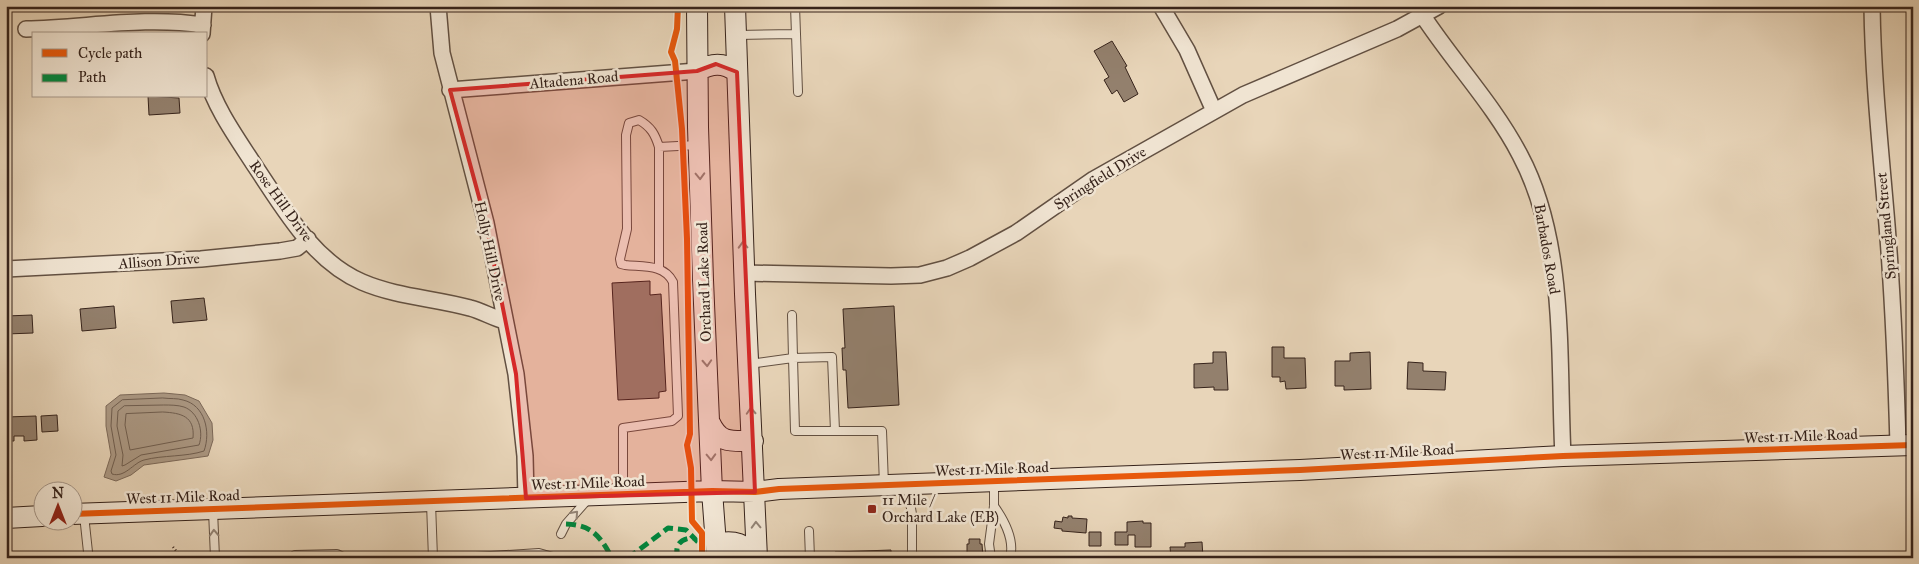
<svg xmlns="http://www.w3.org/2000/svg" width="1919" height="564" font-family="'IM FELL Great Primer',serif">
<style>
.water{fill:#ab9883;stroke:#7c6959}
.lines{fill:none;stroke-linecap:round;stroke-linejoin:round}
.shore{stroke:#705e4f;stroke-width:1}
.building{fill:#93806d;stroke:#36231b}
.lane-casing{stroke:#625042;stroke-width:10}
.street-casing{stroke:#625042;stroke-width:18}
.secondary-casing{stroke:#36231b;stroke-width:22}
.path{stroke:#36231b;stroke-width:2.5;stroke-dasharray:1 2.5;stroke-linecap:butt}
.lane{stroke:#f0e4d2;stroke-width:8}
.street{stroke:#f0e4d2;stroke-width:15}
.secondary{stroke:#f0e4d2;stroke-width:20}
.quiet{stroke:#00873e;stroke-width:5;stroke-dasharray:10 5;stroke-linecap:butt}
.cycleway-casing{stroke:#f0e4d2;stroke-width:9}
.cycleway{stroke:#e8590c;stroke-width:6}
.oneway{stroke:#938476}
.marked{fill:#d62828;fill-opacity:0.2;stroke:#d62828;stroke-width:4;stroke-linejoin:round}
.poi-dot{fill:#8f2418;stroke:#f0e4d2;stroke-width:2}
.labels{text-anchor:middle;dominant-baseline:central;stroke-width:5;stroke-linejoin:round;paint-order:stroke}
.street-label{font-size:15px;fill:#36231b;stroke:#f0e4d2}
.poi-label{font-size:15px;fill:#36231b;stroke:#f0e4d2;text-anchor:start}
</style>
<rect width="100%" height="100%" fill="#e8d5b9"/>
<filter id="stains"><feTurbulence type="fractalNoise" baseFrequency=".004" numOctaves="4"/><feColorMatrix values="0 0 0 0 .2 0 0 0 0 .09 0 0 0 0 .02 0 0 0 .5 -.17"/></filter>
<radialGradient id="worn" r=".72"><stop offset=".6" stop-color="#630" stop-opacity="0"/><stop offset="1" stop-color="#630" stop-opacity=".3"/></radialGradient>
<path class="water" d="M164,393L185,395L199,401L212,423L213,440L208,456L144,465L131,475L116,481L104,477L111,455L106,426V406L120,395Z"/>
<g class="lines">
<path class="shore" d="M163,398C170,399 177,398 183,400C205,405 211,432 204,451C186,457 163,455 144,460C133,463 125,478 112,474L111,471L116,455L111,426L112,408L122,400Z
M164,405C170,405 178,405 184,407C198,412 204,431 199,445L141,455L125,465L122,466L123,455L117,426L118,411L124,406Z
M163,412C181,413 195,416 193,438L130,450L125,425L126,414Z"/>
</g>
<path class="building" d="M1112,41L1127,66L1125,67L1138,94L1124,102L1117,90L1112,94L1104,80L1109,77L1094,51Z
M148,96L179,98L180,113L149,115Z
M650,281V295L661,294L666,391L659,392V398L618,400L612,283Z
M204,298L207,320L173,323L171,301Z
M114,306L116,328L82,331L80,309Z
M894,306L899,405L848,408L846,370H843L842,348H845L843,309Z
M32,315L33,333L6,334V316Z
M1272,347H1284V358H1305L1306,388L1286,389L1285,381L1280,382V377H1272Z
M1213,352H1226L1228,390H1214V387L1194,388V364L1213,363Z
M1370,352L1371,389L1344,390V386H1335V361H1350V353Z
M1408,362L1423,363V371L1446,372L1445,390L1407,389Z
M57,415L58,431L42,432L41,416Z
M36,416L37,440L24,441V436H14V441H6V417Z
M1068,516H1072V518L1087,519L1086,533L1062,531V529L1054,528L1055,521L1062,522L1063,517L1068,518Z
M1143,521V523H1151V547H1135V535H1128V545H1115V532H1127V522Z
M1089,532H1101V546H1089Z
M969,539H980V544H982L983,558H967V544H969Z
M1202,542L1203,558H1171L1170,547H1185V543Z
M891,550V558H835V552Z"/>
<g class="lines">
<g class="lane-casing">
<path id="lane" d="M795,6L796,34
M738,35L796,34L798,92
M659,147L697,145
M792,315L793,358L832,357L835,431
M749,364L793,358L795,431H882L884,485
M907,485L912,514V558
M623,494V428L672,421L678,416L673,282C664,264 643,267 625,265L621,264L620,259L627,229L626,135L629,123L639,120C651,127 655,134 659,147V268
M431,503L433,558
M994,506C1004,520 1015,540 1010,558
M213,510L215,558
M84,515L88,552L86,558
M809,531L810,558
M561,534L566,524L589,498
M295,555L337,554L345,558
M460,558L539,553L553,557
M991,558L989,544L994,506V483"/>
</g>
<g class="street-casing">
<path id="street" d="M438,6L442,53L486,223L516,374L525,456L526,498
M1161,6L1187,50L1214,111
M1872,6C1873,80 1881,152 1887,225C1893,299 1896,372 1898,445
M1423,16C1454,63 1494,105 1520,155C1567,243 1558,359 1563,456
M26,29C85,28 144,16 203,25
M202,34L204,6
M206,76C215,108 237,138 255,166C284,209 313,261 362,282C397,297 434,298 470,308C482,311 493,318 505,321
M450,90L697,71
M6,269L201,259L280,251L297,248L308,239
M744,273L891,276L920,275L947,268L970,258L1016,233L1094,179L1243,95L1397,29L1439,6"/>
</g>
<g class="secondary-casing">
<path id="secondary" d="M697,6L698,127L703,280L712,491L717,558
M735,6L745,294L757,558
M697,71C712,63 723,62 737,72
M710,423C720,444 731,441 753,441
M72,514L712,491L755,492L779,489L1300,470L1563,456L1913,445
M6,518L42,516
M716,544C734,539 745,544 756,558"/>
</g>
<path class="path" d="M173,547L182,558"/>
<use href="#lane" class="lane"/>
<use href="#street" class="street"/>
<use href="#secondary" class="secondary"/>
<path class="quiet" d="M566,524C592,525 600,536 612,558
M553,557L554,558
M628,558L668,528L686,530L702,546
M679,558C672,545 683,537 695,538"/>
<g class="cycleway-casing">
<path id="cycleway" d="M678,6L677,29L671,52L675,61L682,129L687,239L690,434L687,445L691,468L692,521L702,533V558
M72,514L712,491L755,492L779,489L1300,470L1563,456L1913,445"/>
</g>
<use href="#cycleway" class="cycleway"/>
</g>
<defs><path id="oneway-chevron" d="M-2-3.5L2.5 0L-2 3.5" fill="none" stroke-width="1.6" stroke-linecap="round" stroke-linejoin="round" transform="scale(1.25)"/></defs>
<g class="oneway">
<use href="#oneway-chevron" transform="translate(700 176) rotate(88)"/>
<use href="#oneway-chevron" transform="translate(743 245) rotate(-92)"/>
<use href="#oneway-chevron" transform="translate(707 363) rotate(87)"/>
<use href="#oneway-chevron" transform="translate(751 411) rotate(-93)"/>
<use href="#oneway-chevron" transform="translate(711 457) rotate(88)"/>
<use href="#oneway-chevron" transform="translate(575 514) rotate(-48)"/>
<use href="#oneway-chevron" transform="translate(756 525) rotate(-92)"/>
<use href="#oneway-chevron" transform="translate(214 533) rotate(-93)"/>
</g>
<path class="marked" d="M716,64L737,72L755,492L526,498L516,374L486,223L450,90L697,71Z"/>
<rect class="poi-dot" x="867" y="504" width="10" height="10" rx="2.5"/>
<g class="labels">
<g class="street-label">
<text transform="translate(574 80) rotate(-5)">Altadena Road</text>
<text transform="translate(1100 178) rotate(-32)">Springfield Drive</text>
<text transform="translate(281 201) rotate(54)">Rose Hill Drive</text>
<text transform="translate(1886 226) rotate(-95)">Springland Street</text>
<text transform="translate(1547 249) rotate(80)">Barbados Road</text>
<text transform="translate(490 251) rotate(78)">Holly Hill Drive</text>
<text transform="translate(159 261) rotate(-4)">Allison Drive</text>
<text transform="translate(704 282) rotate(-92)">Orchard Lake Road</text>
<text transform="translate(1801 436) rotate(-2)">West 11 Mile Road</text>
<text transform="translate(1397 452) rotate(-3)">West 11 Mile Road</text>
<text transform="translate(992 469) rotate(-2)">West 11 Mile Road</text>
<text transform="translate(588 483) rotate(-2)">West 11 Mile Road</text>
<text transform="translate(183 497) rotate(-2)">West 11 Mile Road</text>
</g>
<g class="poi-label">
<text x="882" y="500">11 Mile /<tspan x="882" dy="17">Orchard Lake (EB)</tspan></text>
</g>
</g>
<rect width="1919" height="564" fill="none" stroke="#e8d5b9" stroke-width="25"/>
<rect x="8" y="8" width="1904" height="549" fill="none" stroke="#36231b" stroke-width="2.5"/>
<rect x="12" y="12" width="1894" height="539" fill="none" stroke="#36231b"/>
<rect x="32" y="32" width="175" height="65" fill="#f0e4d2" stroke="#a69789"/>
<rect x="42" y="49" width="25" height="8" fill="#e8590c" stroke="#a69789"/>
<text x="78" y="58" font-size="15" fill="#36231b">Cycle path</text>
<rect x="42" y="74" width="25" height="8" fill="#00873e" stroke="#a69789"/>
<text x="78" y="82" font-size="15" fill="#36231b">Path</text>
<g transform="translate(58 506)"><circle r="24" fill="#f0e4d2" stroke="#a69789"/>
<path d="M0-4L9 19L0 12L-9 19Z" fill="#8f2418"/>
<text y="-8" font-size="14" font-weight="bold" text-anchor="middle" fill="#36231b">N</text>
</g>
<rect width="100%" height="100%" filter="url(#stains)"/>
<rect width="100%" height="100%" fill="url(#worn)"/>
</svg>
